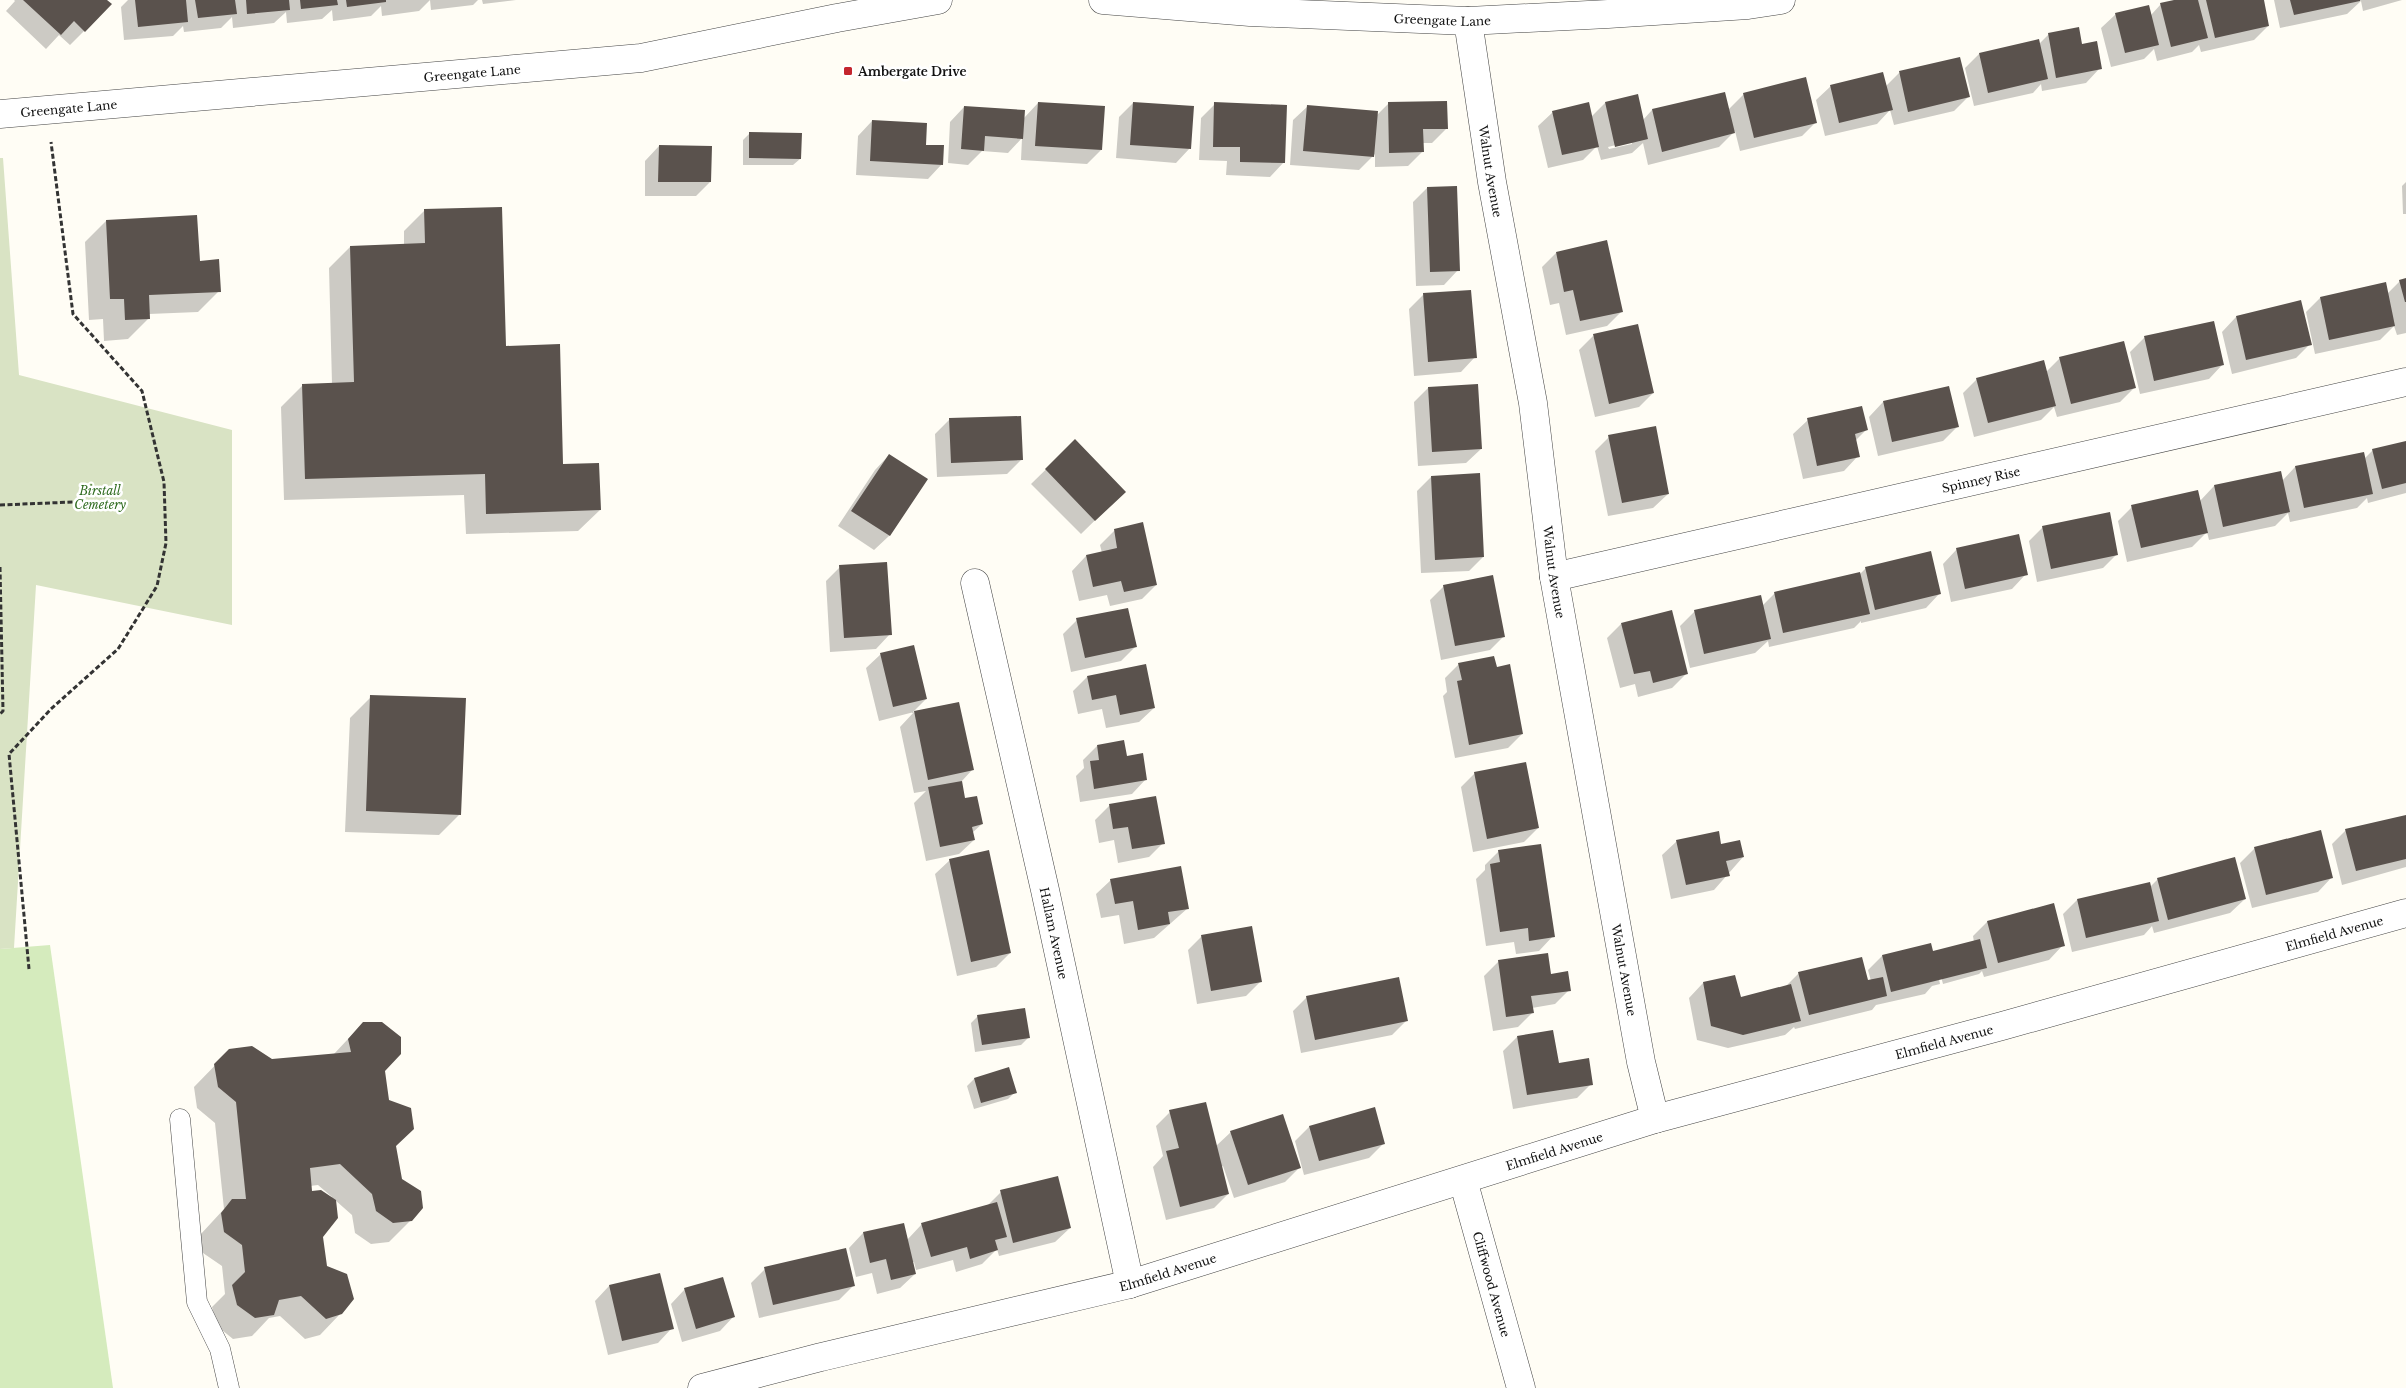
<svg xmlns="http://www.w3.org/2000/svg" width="2406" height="1388" font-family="'Libre Baskerville',serif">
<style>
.green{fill:#d5ebbd}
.cemetery{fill:#d9e3c4}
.shadow{fill:#0003;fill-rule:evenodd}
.building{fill:#5a524d}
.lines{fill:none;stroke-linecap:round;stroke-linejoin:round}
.service-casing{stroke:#444;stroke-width:21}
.minor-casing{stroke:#444;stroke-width:29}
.tertiary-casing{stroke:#444;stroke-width:29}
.path{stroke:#333;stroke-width:3;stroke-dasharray:5 2.5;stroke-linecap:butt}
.service{stroke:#fff;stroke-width:20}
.minor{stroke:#fff;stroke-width:28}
.tertiary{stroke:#fff;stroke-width:28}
.poi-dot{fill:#c4262e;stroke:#fff;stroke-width:2}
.labels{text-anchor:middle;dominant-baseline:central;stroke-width:5;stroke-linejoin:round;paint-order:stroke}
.street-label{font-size:12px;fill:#111;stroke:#fff}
.poi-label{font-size:12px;font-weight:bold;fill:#111;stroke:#fff;text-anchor:start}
.park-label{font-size:12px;font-style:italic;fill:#2f6b1f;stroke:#fff}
</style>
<rect width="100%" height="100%" fill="#fffdf5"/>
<path class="green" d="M50,945L113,1388H0V949Z"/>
<path class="cemetery" d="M0,158H3L19,375L232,430V625L36,585L14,948L0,949Z"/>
<path class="shadow" d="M14,0H106L84,31L70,45L59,35L46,49L6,11L15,1Z
M128,0H430L419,11L382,16L381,6L371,16L333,21L332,10L322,19L287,23L286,12L274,23L233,28L232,17L221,28L184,32L183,26L173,36L124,40L121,7Z
M430,0H478L473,5L431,10Z
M482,0H516L483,4Z
M2179,0H2262L2268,26L2254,40L2201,52L2199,45L2192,52L2157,61L2154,49L2144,59L2111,67L2101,28L2116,14L2151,15L2161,4Z
M2274,0H2402L2363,11L2361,1L2347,14L2280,28Z
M2049,34L2100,68L2086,83L2042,91L2041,84L2033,93L1974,106L1965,68L1979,54L2039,44Z
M1899,73L1968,97L1954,111L1894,125L1890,110L1877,124L1825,136L1816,100L1831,86H1886Z
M1744,94L1816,122L1802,136L1740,151L1735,131L1719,147L1648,165L1643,143L1632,153L1601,160L1597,146L1583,160L1548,168L1538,126L1553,112L1591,117L1605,103L1643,120L1652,110H1728ZM1632,141V144L1609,149L1608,147Z
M1038,103L1101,150L1087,164L1021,160L1022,138L1008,153L982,151L968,165L948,163L950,122L964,107L1024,118Z
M1133,103L1190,148L1176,163L1116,158L1119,117Z
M1389,103L1447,128L1432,143H1422V152L1408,166L1375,167V154L1359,170L1290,165L1293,120L1308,106L1376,116Z
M1215,104L1284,162L1270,177L1226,175L1227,161L1199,160L1201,118Z
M872,121L925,146L942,164L928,179L856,175L858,136Z
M750,133L800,159L793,165H743V140Z
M659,146L710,182L696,196H645V161Z
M2406,182V214H2403L2402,186Z
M1427,188L1458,270L1444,285L1416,286L1413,202Z
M425,210L505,347L562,466L600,510L578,531L466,534L464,495L284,500L281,407L302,386L332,384L329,268L350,247L404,245V231Z
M106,221L198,262L219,291L198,312L149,314V318L128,339L104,341L103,319L89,320L85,242Z
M1556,253L1622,311L1607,326L1566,335L1559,303L1550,305L1542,267Z
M2406,279V333L2397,335L2394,326L2380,340L2315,354L2306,312L2320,298L2387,294L2400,281Z
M1423,295L1475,357L1461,372L1414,376L1409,309Z
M2236,317L2310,344L2296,358L2232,374L2222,332Z
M2213,322L2223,364L2209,379L2140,394L2130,352L2144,338Z
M1593,336L1653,393L1639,407L1595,417L1579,350Z
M2060,358L2134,388L2120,402L2057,417L2054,407L2041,420L1974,437L1963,393L1977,379L2046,372Z
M1428,388L1481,449L1466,463L1418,466L1414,402Z
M1948,388L1957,427L1943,441L1878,456L1869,417L1883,402Z
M949,420L1021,460L1007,474L937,477L935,434Z
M1808,420L1866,430L1855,441L1858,456L1844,471L1803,479L1793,434Z
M1609,437L1668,494L1653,508L1608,516L1595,451Z
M1075,441L1124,492L1081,534L1031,484Z
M2406,442V493L2368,503L2367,498L2357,508L2290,522L2288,513L2275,526L2209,540L2207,532L2192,547L2127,562L2118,521L2132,507L2199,502L2214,486L2282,481L2295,467L2364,459L2373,450Z
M889,455L926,479L889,536L874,550L838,526L875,470Z
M1431,477L1483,557L1469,571L1421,573L1417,491Z
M1142,524L1156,585L1142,599L1110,606L1107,595L1079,601L1072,571L1086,556L1102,553L1100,545L1114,531Z
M2043,527L2117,554L2103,568L2037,582L2029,541Z
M1957,549L2026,574L2012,589L1951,602L1943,564Z
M840,567L890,634L876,649L830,652L826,581Z
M1866,568L1940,593L1926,608L1861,623V621L1854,628L1769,647L1768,641L1755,653L1690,668L1680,626L1695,611L1762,606L1774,594L1860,574Z
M1444,586L1504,636L1490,650L1441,660L1430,600Z
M1077,620L1136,646L1121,661L1071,672L1063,634Z
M1621,624L1686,674L1672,688L1638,697L1635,684L1620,688L1607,638Z
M881,654L926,699L912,713L958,703L972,770L961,782L964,800L982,824L972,833L974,840L959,854L926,861L914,803L926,791L914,793L900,727L914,712L879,721L866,668Z
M1459,664L1522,734L1508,748L1455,758L1443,696L1447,692L1445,678Z
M1087,677L1154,708L1139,722L1106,728L1102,709L1078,714L1073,691Z
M371,697L460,814L439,835L345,832L350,718Z
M1097,746L1146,779L1132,794L1080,802L1076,776L1084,768L1083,760Z
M1475,773L1538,828L1524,842L1473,852L1461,787Z
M1155,798L1163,843L1149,857L1118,863L1114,840L1099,843L1095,820L1109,806Z
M2406,816V867L2342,885L2332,844L2346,830Z
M1677,841L1720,846L1743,857L1714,890L1671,899L1662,855Z
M2255,848L2332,877L2318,892L2252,908L2240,863Z
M1499,851L1553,936L1539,951L1516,954L1514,942L1486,946L1476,879L1485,870V865Z
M950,860L1010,953L996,967L957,976L935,874Z
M2158,879L2245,899L2230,913L2154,933L2152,926L2144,935L2072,952L2063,914L2077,900L2149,884L2150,887Z
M1111,880L1188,908L1154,938L1124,944L1119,915L1101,918L1096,894Z
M2053,904L2063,945L2049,960L1984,977L1982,971L1979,974L1943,984L1939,969L1937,970L1940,984L1932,986L1925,994L1876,1005L1872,1010L1795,1029L1794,1027L1785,1035L1728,1048L1697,1040L1689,998L1703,983L1740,999L1785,987L1799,973L1871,981L1868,970L1882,956L1932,952L1974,942L1973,936L1987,922Z
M1202,936L1260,982L1246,996L1197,1004L1188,950Z
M1499,961L1550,975L1569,990L1555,1004L1532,1008V1013L1518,1027L1493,1031L1484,976Z
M1307,997L1407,1020L1392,1035L1301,1053L1293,1011Z
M978,1016L1028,1038L1021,1045L975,1052L971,1023Z
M363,1023L384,1070L400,1179L411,1220L389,1242L371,1244L355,1233L352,1215L335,1200L322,1236L326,1267L341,1313L320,1335L305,1339L280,1316L269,1318L252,1336L233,1339L217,1326L212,1307L225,1294L222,1266L203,1253L200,1235L224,1209L215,1123L197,1108L194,1087L230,1050L271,1061L333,1055ZM318,1185L332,1197L331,1198L311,1192L310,1186Z
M1517,1037L1591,1084L1577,1098L1513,1109L1503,1051Z
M974,1079L1015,1092L1008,1099L974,1109L967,1086Z
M1170,1112L1216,1146L1231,1132L1300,1167L1285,1182L1234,1198L1223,1166L1221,1167L1228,1194L1214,1208L1166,1220L1153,1167L1163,1156L1156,1126Z
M1309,1127L1384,1143L1369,1158L1304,1175L1295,1141Z
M1001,1192L1070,1228L1055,1242L999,1256L997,1249L982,1264L956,1272L953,1260L916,1270L914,1262H912L915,1274L900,1288L877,1294L872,1273L856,1277L849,1248L863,1233L907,1240L922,1224L987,1206Z
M765,1269L854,1285L839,1300L759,1318L751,1283Z
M659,1274L672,1328L658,1343L608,1355L595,1301L609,1286Z
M685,1289L734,1316L720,1331L682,1342L671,1304Z"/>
<path class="building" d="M23,0H107L112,4L85,32L74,21L61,35Z
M135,0H186L188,22L138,27Z
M195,0H235L237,14L198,18Z
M246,0H289L290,10L247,14Z
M300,0H337L338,5L301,9Z
M346,0H386V2L347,7Z
M2174,0H2198L2208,38L2171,47L2160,3Z
M2206,0H2264L2269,26L2215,38Z
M2290,0H2360V1L2294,15Z
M2149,5L2159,45L2125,53L2115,13Z
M2079,27L2082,44L2097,41L2102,69L2056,78L2048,33Z
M2039,39L2048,79L1988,93L1979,53Z
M1960,57L1970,97L1908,112L1899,71Z
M1883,72L1893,110L1839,123L1830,85Z
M1806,77L1817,123L1754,138L1743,93Z
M1725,92L1735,133L1662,152L1652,109Z
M1638,94L1648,139L1615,147L1605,102Z
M1447,101L1448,129H1423L1424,152L1389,153L1388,102Z
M1038,102L1105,106L1102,150L1035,146Z
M1133,102L1194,106L1191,149L1130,145Z
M1214,102L1287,105L1285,163L1240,162V147H1213Z
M1589,102L1599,147L1562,155L1552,111Z
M1307,105L1378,111L1374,157L1303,151Z
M964,106L1025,110L1023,139L985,136L984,151L961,149Z
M872,120L927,123L926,145H944L943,165L870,161Z
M749,132L802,133L801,159L749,158Z
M659,145L712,146L711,182H658Z
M1457,186L1460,271L1430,272L1427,187Z
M502,207L506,346L560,344L563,464L599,463L601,510L486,514L485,474L305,479L302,384L354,382L350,246L425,243L424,209Z
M197,215L200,261L219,259L221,292L149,295L150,319L125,320L124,299H110L106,220Z
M1607,240L1623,312L1580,321L1573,290L1564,292L1556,252Z
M2406,278V302H2405L2399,280Z
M2386,282L2395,326L2329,340L2320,297Z
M1471,290L1477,358L1428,362L1423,293Z
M2301,300L2312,345L2246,360L2236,316Z
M2214,321L2224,365L2154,381L2144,336Z
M1638,324L1654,393L1609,404L1593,334Z
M2124,341L2136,388L2071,404L2059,357Z
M2044,360L2056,406L1988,423L1976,378Z
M1478,384L1482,449L1432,452L1428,387Z
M1949,386L1959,427L1892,442L1883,401Z
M1862,406L1868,430L1855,434L1860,457L1817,466L1807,418Z
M1021,416L1023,460L951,463L949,418Z
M1656,426L1669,494L1622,503L1608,435Z
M1075,439L1126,492L1095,521L1045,469Z
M2406,441V483L2382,489L2372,449Z
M2364,452L2373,494L2304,508L2295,466Z
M889,454L928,479L890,536L851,511Z
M2281,471L2290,512L2223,527L2214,485Z
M1480,473L1484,557L1435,560L1431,476Z
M2198,490L2208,533L2141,548L2131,505Z
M2110,512L2118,555L2051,569L2042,526Z
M1143,522L1157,585L1124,592L1121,581L1093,587L1086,555L1117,548L1114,529Z
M2019,534L2028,575L1965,589L1956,548Z
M1931,551L1941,594L1875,610L1865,567Z
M887,562L892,635L844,638L839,565Z
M1860,572L1870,614L1783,633L1774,592Z
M1493,575L1505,637L1455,646L1443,585Z
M1761,595L1771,639L1704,654L1694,610Z
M1128,608L1137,647L1085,658L1076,618Z
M1672,610L1688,674L1653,683L1650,671L1634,674L1621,623Z
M914,645L927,699L893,707L880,653Z
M1494,656L1497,667L1510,664L1523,734L1469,745L1457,681L1462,680L1458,663Z
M1146,664L1155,708L1120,715L1116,695L1092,700L1087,676Z
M370,695L466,698L461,815L366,811Z
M959,702L974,770L928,780L914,711Z
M1124,740L1127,756L1143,753L1147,780L1094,789L1090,761L1099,760L1097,745Z
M1526,762L1539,828L1487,839L1474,772Z
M962,781L965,798L977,796L983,824L972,827L975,840L940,847L928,787Z
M1156,796L1165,844L1132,849L1128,827L1113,829L1109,804Z
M2406,815V859L2356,871L2345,829Z
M2321,830L2333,878L2266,895L2254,847Z
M1719,831L1721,844L1740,840L1744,857L1726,861L1730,876L1686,885L1676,840Z
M1541,844L1555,937L1529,941L1528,928L1500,932L1490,864L1500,862L1498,850Z
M989,850L1011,953L971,962L949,859Z
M2235,857L2246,899L2168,920L2157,878Z
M1181,866L1189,909L1168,912L1170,924L1138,930L1133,901L1115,904L1110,879Z
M2150,882L2159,921L2086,938L2077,899Z
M2054,903L2065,946L1998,963L1987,921Z
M1252,926L1262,982L1211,991L1201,935Z
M1980,939L1987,968L1891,992L1882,955L1931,943L1933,951Z
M1548,953L1551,974L1568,971L1571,991L1531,996L1534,1013L1506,1017L1498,960Z
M1862,957L1868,980L1883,977L1887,996L1809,1015L1798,972Z
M1735,975L1741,997L1791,984L1801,1021L1743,1035L1711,1026L1703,982Z
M1399,977L1408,1021L1315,1040L1306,996Z
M1025,1008L1030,1038L982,1045L977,1015Z
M363,1022H382L401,1037V1054L385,1071L389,1100L411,1108L414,1129L396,1146L402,1179L421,1191L423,1208L412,1221L393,1223L376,1211L372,1194L340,1164L310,1168L312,1191L321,1190L336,1200L338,1218L323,1237L327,1266L347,1274L354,1299L342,1314L326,1319L301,1296L279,1300L274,1315L255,1318L237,1305L232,1285L245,1272L242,1245L224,1232L221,1213L232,1199H246L236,1102L218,1087L214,1064L229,1049L252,1046L272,1059L351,1052L348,1039Z
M1553,1030L1559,1063L1589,1058L1593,1085L1527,1095L1517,1036Z
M1009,1067L1017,1093L981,1103L974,1078Z
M1206,1102L1229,1194L1180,1207L1166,1151L1179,1148L1169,1110Z
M1375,1107L1385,1144L1319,1161L1309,1126Z
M1283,1114L1301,1168L1248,1185L1230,1131Z
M1058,1176L1071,1228L1013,1243L1000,1190Z
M997,1202L1007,1237L995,1240L998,1250L970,1259L967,1247L931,1257L921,1223Z
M904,1223L916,1274L891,1280L886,1259L870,1263L863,1232Z
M846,1248L855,1286L773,1305L764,1267Z
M660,1273L674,1329L622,1341L609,1285Z
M723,1277L735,1317L696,1329L684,1288Z"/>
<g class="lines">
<g class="service-casing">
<path id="service" d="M180,1119L197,1302L220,1349L229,1388"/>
</g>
<g class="minor-casing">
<g id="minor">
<path id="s1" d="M1468,21L1492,182L1533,403L1554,577L1641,1062L1655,1119"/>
<path id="s2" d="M1554,577L2406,382"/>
<path id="s3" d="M975,583L1045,890L1130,1284"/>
<path id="s4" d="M1463,1180L1521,1388"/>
<path id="s5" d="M702,1388L821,1357L1130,1284L1655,1119L2002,1026L2406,913"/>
</g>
</g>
<g class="tertiary-casing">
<g id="tertiary">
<path id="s6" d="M1103,0L1250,12L1468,21L1608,14L1748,5L1781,0"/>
<path id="s7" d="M0,114L641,58L837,18L938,0"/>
</g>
</g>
<path class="path" d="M0,505L73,502
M0,567L3,711L0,714
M29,969L9,754L51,709L118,649L157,586L166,543L164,482L142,391L73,314L51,142"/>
<use href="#service" class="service"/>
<use href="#minor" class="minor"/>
<use href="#tertiary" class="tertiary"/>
</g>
<rect class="poi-dot" x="843" y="66" width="10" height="10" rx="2.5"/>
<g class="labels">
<g class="street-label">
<text stroke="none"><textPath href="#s6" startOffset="340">Greengate Lane</textPath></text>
<text stroke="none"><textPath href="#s7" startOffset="474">Greengate Lane</textPath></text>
<text stroke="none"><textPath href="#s7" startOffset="69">Greengate Lane</textPath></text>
<text stroke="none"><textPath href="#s1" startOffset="152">Walnut Avenue</textPath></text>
<text stroke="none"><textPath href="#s2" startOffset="438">Spinney Rise</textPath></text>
<text stroke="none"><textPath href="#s1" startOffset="558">Walnut Avenue</textPath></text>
<text stroke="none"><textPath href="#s3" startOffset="359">Hallam Avenue</textPath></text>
<text stroke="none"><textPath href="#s5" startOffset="1695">Elmfield Avenue</textPath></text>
<text stroke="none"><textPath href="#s1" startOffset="962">Walnut Avenue</textPath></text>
<text stroke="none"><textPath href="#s5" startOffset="1290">Elmfield Avenue</textPath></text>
<text stroke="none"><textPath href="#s5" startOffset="885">Elmfield Avenue</textPath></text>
<text stroke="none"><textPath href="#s5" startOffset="480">Elmfield Avenue</textPath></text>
<text stroke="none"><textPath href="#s4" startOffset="108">Cliffwood Avenue</textPath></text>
</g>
<g class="poi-label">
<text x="858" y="71">Ambergate Drive</text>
</g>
<g class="park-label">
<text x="100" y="490">Birstall<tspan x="100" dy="14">Cemetery</tspan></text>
</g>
</g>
</svg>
